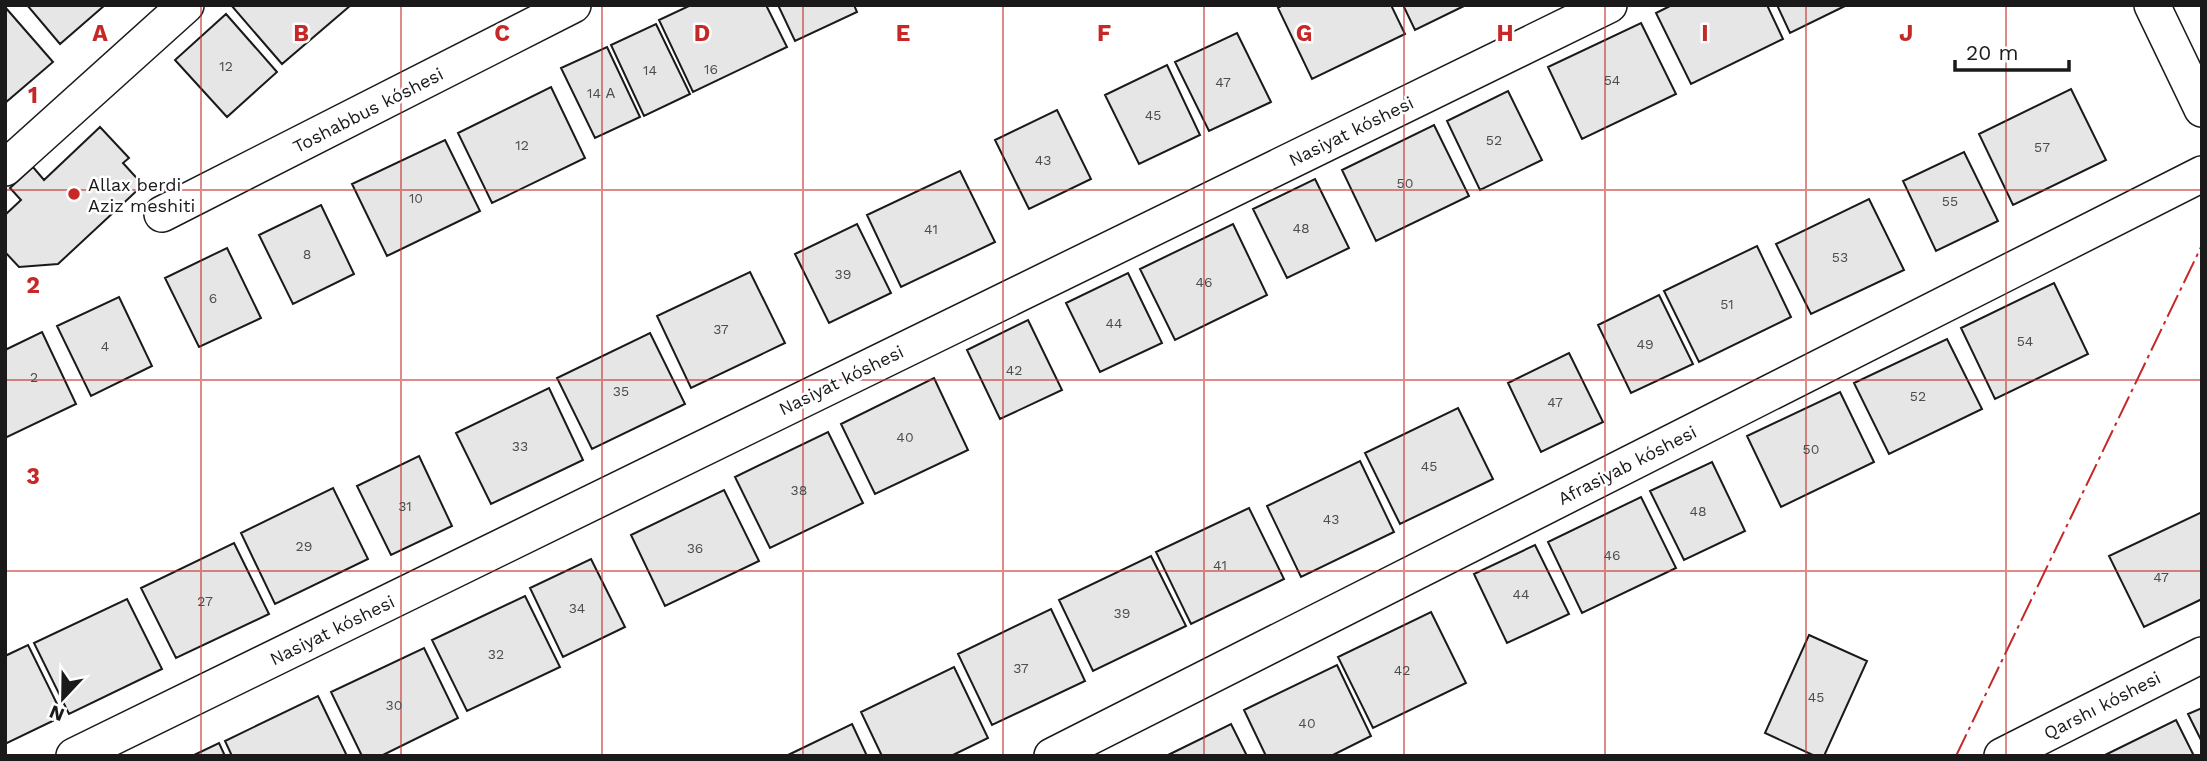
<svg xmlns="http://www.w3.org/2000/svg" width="2207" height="761" font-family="'Work Sans',sans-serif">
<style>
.building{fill:#e6e6e6;stroke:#1a1a1a;stroke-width:2}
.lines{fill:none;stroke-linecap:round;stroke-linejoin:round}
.street-casing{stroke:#1a1a1a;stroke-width:38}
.street{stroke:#fff;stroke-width:35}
.power{stroke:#c62828;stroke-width:2;stroke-dasharray:24 5 3.5 5;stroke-linecap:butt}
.grid{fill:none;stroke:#c62828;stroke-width:2;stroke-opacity:0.55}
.poi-dot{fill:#c62828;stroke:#fff;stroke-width:2.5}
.labels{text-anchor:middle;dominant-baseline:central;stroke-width:5;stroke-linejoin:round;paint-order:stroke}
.number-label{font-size:14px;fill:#4d4d4d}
.street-label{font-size:18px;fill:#1a1a1a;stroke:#fff}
.poi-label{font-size:18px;fill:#1a1a1a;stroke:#fff;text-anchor:start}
.grid-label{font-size:23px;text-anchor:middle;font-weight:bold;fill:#c62828;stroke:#fff;stroke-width:5;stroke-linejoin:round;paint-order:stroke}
</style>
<rect width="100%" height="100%" fill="#fff"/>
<path class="building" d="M27,5H105L60,44Z
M231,5H351L282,64Z
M691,5H766L787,47L693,92L659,20Z
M778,5H854L857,12L795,41Z
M1283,5H1391L1405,34L1312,79L1278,8Z
M1403,5H1466L1415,30Z
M1672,5H1767L1783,39L1691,84L1656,13Z
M1777,5H1847L1790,33Z
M5,7L53,62L5,103Z
M226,14L277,72L227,117L175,60Z
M1641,23L1676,94L1582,139L1548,67Z
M656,24L690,94L644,116L611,45Z
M1237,33L1271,102L1209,131L1175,62Z
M607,47L640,117L595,138L561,68Z
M1167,65L1200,135L1139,164L1105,95Z
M551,87L585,158L492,203L458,133Z
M2071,89L2106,160L2013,205L1979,134Z
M1508,91L1542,160L1480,190L1447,121Z
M1057,110L1091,179L1029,209L995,140Z
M1434,125L1469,196L1376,241L1342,170Z
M100,127L129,158L123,163L143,185L58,264L19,267L5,252V215L21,200L10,188L33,167L44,180Z
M445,140L480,211L387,256L352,184Z
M1964,152L1998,221L1936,251L1903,181Z
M960,171L995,242L901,287L867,215Z
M1315,179L1349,248L1287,278L1253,209Z
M1869,199L1904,270L1811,314L1776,244Z
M321,205L354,274L293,304L259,235Z
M857,224L891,293L829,323L795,254Z
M1233,224L1267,295L1175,340L1140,269Z
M1757,246L1791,317L1699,362L1664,291Z
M227,248L261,318L199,347L165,278Z
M750,272L785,343L691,388L657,316Z
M1128,273L1162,343L1100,372L1066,303Z
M2054,283L2088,354L1995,399L1961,328Z
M1659,295L1693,364L1631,393L1598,325Z
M119,297L152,366L91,396L57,326Z
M1028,320L1062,390L1000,419L967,350Z
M42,332L76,404L5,438V350Z
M650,333L685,404L592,449L557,378Z
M1947,339L1982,409L1889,454L1854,383Z
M1569,353L1603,422L1541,452L1508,383Z
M934,378L968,450L875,494L841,424Z
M549,388L583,460L491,504L456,433Z
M1840,392L1874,462L1781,507L1747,436Z
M1458,408L1493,479L1400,524L1365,453Z
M828,432L863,503L770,548L735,477Z
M419,456L452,526L391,555L357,486Z
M1360,461L1394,532L1301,577L1267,506Z
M1712,462L1745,531L1684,560L1650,491Z
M333,488L368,559L275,604L241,533Z
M724,490L759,561L665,606L631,535Z
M1641,497L1676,568L1582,613L1548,542Z
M1249,508L1284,579L1191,624L1156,552Z
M2202,512V599L2144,627L2109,556Z
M234,543L269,614L176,658L141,588Z
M1535,545L1569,614L1507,643L1474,574Z
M1151,556L1186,626L1093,671L1059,600Z
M591,559L625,627L563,657L530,588Z
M525,596L560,667L467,711L432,640Z
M127,599L162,669L69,714L34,643Z
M1051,609L1085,681L992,725L958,654Z
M1431,612L1466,683L1373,728L1338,657Z
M1809,635L1867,661L1824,756H1815L1765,733Z
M28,645L63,716L5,744V656Z
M424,648L458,718L381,756H362L331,692Z
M1337,665L1371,736L1331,756H1266L1244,710Z
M954,667L988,738L951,756H882L861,712Z
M318,696L347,756H232L225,741Z
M2202,708V742L2188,714Z
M2176,720L2194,756H2103Z
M852,724L867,756H786Z
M1231,724L1247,756H1166Z
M219,743L225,756H192Z"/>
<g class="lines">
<g class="street-casing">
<path id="street" d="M2152,5L2202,109
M5,168L186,5
M162,214L573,5
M74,756L1609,5
M1052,756L2202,174
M2002,756L2202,655"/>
</g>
<use href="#street" class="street"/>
<path class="power" d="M1956,756L2202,245"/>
</g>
<path class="grid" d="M201,5V756M401,5V756M602,5V756M803,5V756M1003,5V756M1204,5V756M1404,5V756M1605,5V756M1806,5V756M2006,5V756M5,190H2202M5,380H2202M5,571H2202"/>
<circle class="poi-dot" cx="74" cy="194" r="7"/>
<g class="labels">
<g class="number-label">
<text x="226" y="66">12</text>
<text x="711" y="69">16</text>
<text x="650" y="70">14</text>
<text x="1612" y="80">54</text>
<text x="1223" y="82">47</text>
<text x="601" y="93">14 А</text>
<text x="1153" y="115">45</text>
<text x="1494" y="140">52</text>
<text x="522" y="145">12</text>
<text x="2042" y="147">57</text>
<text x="1043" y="160">43</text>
<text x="1405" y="183">50</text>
<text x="416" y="198">10</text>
<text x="1950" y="201">55</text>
<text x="1301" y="228">48</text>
<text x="931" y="229">41</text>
<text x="307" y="254">8</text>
<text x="1840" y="257">53</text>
<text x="843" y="274">39</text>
<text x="1204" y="282">46</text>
<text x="213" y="298">6</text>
<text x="1727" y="304">51</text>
<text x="1114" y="323">44</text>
<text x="721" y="329">37</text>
<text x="2025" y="341">54</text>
<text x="1645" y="344">49</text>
<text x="105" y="346">4</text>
<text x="1014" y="370">42</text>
<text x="34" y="377">2</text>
<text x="621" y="391">35</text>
<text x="1918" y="396">52</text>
<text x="1555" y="402">47</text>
<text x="905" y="437">40</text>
<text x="520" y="446">33</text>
<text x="1811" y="449">50</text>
<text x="1429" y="466">45</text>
<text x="799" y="490">38</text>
<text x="405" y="506">31</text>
<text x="1698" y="511">48</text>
<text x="1331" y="519">43</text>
<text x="304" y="546">29</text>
<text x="695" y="548">36</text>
<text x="1612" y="555">46</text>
<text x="1220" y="565">41</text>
<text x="2161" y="577">47</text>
<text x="1521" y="594">44</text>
<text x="205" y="601">27</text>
<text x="577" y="608">34</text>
<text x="1122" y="613">39</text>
<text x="496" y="654">32</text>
<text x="1021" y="668">37</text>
<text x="1402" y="670">42</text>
<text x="1816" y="697">45</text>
<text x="394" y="705">30</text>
<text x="1307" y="723">40</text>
</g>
<g class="street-label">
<text transform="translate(368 110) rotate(-27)">Toshabbus kóshesi</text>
<text transform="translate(1351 131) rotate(-26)">Nasiyat kóshesi</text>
<text transform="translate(841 380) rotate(-26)">Nasiyat kóshesi</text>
<text transform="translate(1627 465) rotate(-27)">Afrasiyab kóshesi</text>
<text transform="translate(332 630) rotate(-26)">Nasiyat kóshesi</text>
<text transform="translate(2102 705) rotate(-27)">Qarshı kóshesi</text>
</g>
<g class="poi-label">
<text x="88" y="184">Allax berdi<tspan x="88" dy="21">Aziz meshiti</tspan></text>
</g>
</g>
<g class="grid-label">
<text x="100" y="41">A</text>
<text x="301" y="41">B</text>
<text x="502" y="41">C</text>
<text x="702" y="41">D</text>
<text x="903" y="41">E</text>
<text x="1104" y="41">F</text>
<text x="1304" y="41">G</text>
<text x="1505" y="41">H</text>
<text x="1705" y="41">I</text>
<text x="1906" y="41">J</text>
<text x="33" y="103">1</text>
<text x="33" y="293">2</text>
<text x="33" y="484">3</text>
</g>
<rect width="2207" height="761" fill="none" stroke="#1a1a1a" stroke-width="14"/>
<g transform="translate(63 698) rotate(202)" stroke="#ffffff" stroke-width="5" paint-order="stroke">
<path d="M0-5L12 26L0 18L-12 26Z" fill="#1a1a1a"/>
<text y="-10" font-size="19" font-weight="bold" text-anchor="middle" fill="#1a1a1a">N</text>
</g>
<path d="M1955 60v10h114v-10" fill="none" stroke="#1a1a1a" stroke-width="3.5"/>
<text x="1966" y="60" font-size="21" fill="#1a1a1a" stroke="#ffffff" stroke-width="5" paint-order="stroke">20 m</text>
</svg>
